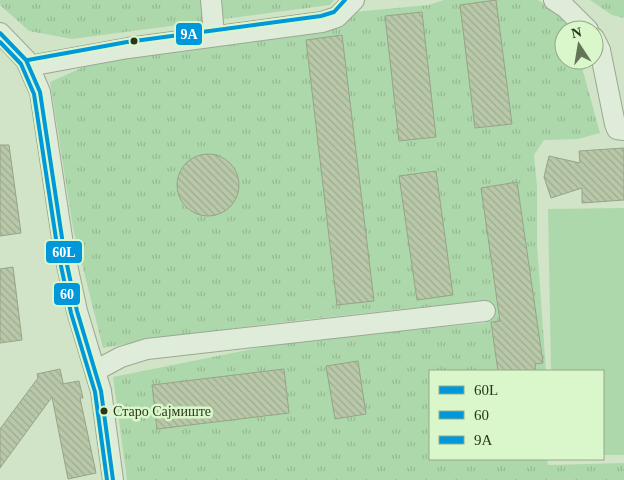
<svg xmlns="http://www.w3.org/2000/svg" width="624" height="480" font-family="'Times New Roman',serif">
<style>
.grass{fill:url(#grass-tufts)}
.park{fill:#add8ac}
.building{fill:url(#building-back-hatch);stroke:#96a487}
.lines{fill:none;stroke-linecap:round;stroke-linejoin:round}
.minor-casing{stroke:#9ba891;stroke-width:22}
.minor{stroke:#dfecda;stroke-width:20}
.bus-1-casing{stroke:#d9f7cb;stroke-width:8}
.bus-2-casing{stroke:#d9f7cb;stroke-width:8}
.bus-3-casing{stroke:#d9f7cb;stroke-width:8}
.bus-1{stroke:#0098da;stroke-width:4}
.bus-2{stroke:#0098da;stroke-width:4}
.bus-3{stroke:#0098da;stroke-width:4}
.bus-dot{fill:#2a371a;stroke:#d9f7cb;stroke-width:2}
.labels{text-anchor:middle;dominant-baseline:central;stroke-width:5;stroke-linejoin:round;paint-order:stroke}
.bus-label{font-size:14px;fill:#2a371a;stroke:#d9f7cb;text-anchor:start}
.line-badge{stroke:#d9f7cb;stroke-width:2}
.badge-label{font-size:14px;text-anchor:middle;font-weight:bold;fill:#fff}
</style>
<defs>
<pattern id="grass-tufts" width="24" height="20" patternUnits="userSpaceOnUse" patternTransform="scale(1.25)"><rect width="24" height="20" fill="#add8ac"/><path d="M3 7l-1-3M5 7V3M7 7l1-3M15 17l-1-3M17 17v-4M19 17l1-3" fill="none" stroke="#95ba93"/></pattern>
<pattern id="building-back-hatch" width="6" height="6" patternUnits="userSpaceOnUse" patternTransform="scale(1.25)"><rect width="6" height="6" fill="#b8c8a8"/><path d="M-1 5l2 2M0 0l6 6M5-1l2 2" fill="none" stroke="#9eac90"/></pattern>
</defs>
<rect width="100%" height="100%" fill="#d1e4c7"/>
<path class="grass" d="M0,0H334L330,5L72,39L29,31L0,5Z
M444,0H538L558,12L572,30H564V60H580L600,133L578,139L544,140L534,155L537,186V245L546,371H430V459H547L548,465L624,463V480H127L113,377L292,341L485,323L492,319L493,312L492,303L483,301C356,314 229,326 103,348L73,228L50,82L90,64L304,31L353,12L429,5Z
M590,0H624V18L612,15Z"/>
<path class="park" d="M624,208V455H603V371H551L548,209Z"/>
<path class="building" d="M496,0L512,124L475,128L460,5Z
M422,12L436,137L399,141L385,16Z
M342,35L374,301L337,305L306,40Z
M0,145H9L21,233L0,236Z
M624,148V200L582,203V188L551,198L544,177L549,156L580,163L579,151Z
M177 185a31 31 0 1 1 62 0a31 31 0 1 1-62 0Z
M436,171L453,295L417,300L399,176Z
M517,182L543,363L535,364L536,371H498L491,322L500,321L481,188Z
M13,267L22,340L0,343V269Z
M358,361L366,414L335,419L326,366Z
M60,369L63,383L62,384L79,381L83,398H80L96,473L68,479L52,397L0,468V429L38,378L37,374Z
M284,369L289,413L157,429L152,385Z"/>
<g class="lines">
<g class="minor-casing">
<path id="minor" d="M211,0L214,35
M554,0L566,8L588,30
M0,33L26,60L40,92L64,251L77,311L101,391L113,480
M594,38L600,50L615,124L617,129L624,130
M29,66L128,48L322,22L337,17L354,0
M95,371L121,357L147,349L485,311"/>
</g>
<use href="#minor" class="minor"/>
<g class="bus-1-casing">
<path id="bus-1" d="M0,33L26,60L40,92L64,251L77,311L101,391L113,480"/>
</g>
<g class="bus-2-casing">
<path id="bus-2" d="M0,42L21,64L34,94L58,252L71,313L95,392L107,480"/>
</g>
<g class="bus-3-casing">
<path id="bus-3" d="M28,60L127,42L321,16L334,12L345,0"/>
</g>
<use href="#bus-1" class="bus-1"/>
<use href="#bus-2" class="bus-2"/>
<use href="#bus-3" class="bus-3"/>
</g>
<g class="bus-dot">
<circle cx="134" cy="41" r="4.5"/>
<circle cx="104" cy="411" r="4.5"/>
</g>
<g class="labels">
<g class="bus-label">
<text x="113" y="411">Старо Сајмиште</text>
</g>
</g>
<g class="line-badge">
<rect x="175" y="22" width="28" height="24" rx="5" fill="#0098da"/>
<rect x="45" y="240" width="38" height="24" rx="5" fill="#0098da"/>
<rect x="53" y="282" width="28" height="24" rx="5" fill="#0098da"/>
</g>
<g class="badge-label">
<text x="189" y="39">9A</text>
<text x="64" y="257">60L</text>
<text x="67" y="299">60</text>
</g>
<rect x="429" y="370" width="175" height="90" fill="#d9f7cb" stroke="#93aa84"/>
<rect x="439" y="386" width="25" height="8" fill="#0098da" stroke="#93aa84"/>
<text x="474" y="395" font-size="15" fill="#2a371a">60L</text>
<rect x="439" y="411" width="25" height="8" fill="#0098da" stroke="#93aa84"/>
<text x="474" y="420" font-size="15" fill="#2a371a">60</text>
<rect x="439" y="436" width="25" height="8" fill="#0098da" stroke="#93aa84"/>
<text x="474" y="445" font-size="15" fill="#2a371a">9A</text>
<g transform="translate(579 45) rotate(348)"><circle r="24" fill="#d9f7cb" stroke="#93aa84"/>
<path d="M0-4L9 19L0 12L-9 19Z" fill="#647457"/>
<text y="-8" font-size="14" font-weight="bold" text-anchor="middle" fill="#2a371a">N</text>
</g>
</svg>
